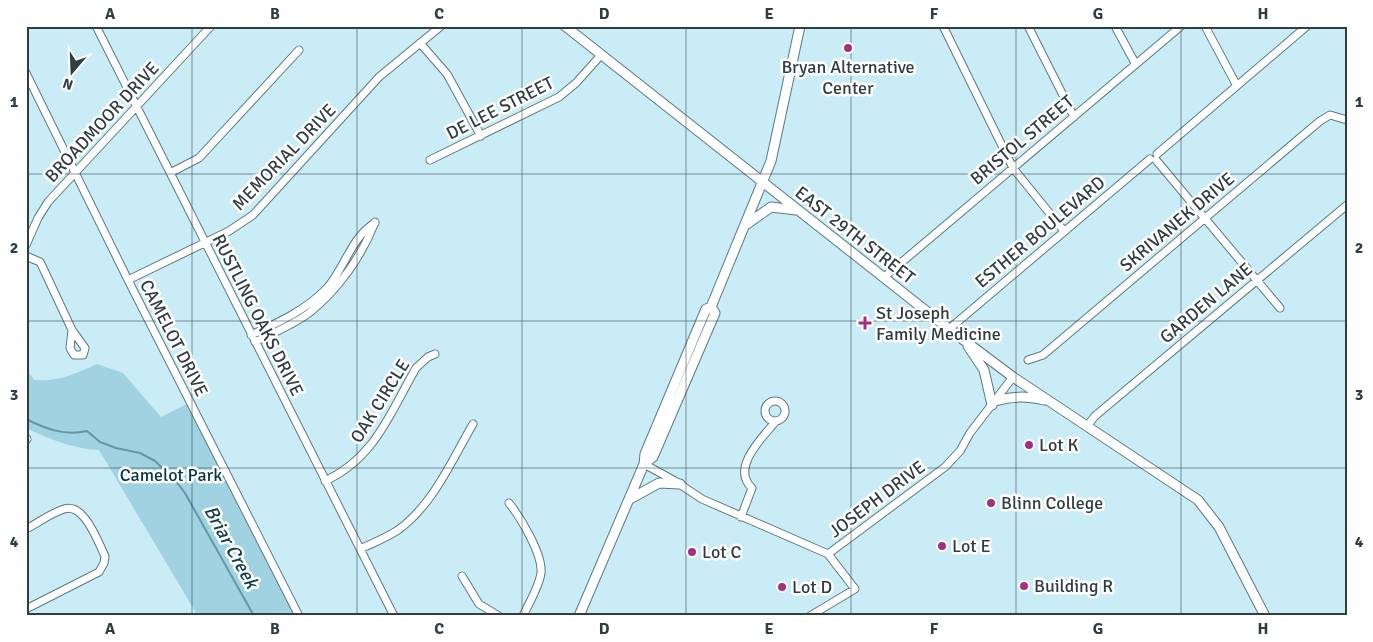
<svg xmlns="http://www.w3.org/2000/svg" width="1373" height="642" font-family="Signika,sans-serif">
<style>
.green{fill:#a0d2e1}
.lines{fill:none;stroke-linecap:round;stroke-linejoin:round}
.stream{stroke:#6597a5;stroke-width:2}
.minor-casing{stroke:#5b7a83;stroke-width:9}
.major-casing{stroke:#5b7a83;stroke-width:11}
.minor{stroke:#fff;stroke-width:7}
.major{stroke:#fff;stroke-width:9}
.grid{fill:none;stroke:#303e42;stroke-width:1;stroke-opacity:0.55}
.poi-dot{fill:#a32e88;stroke:#fff;stroke-width:2}
.labels{text-anchor:middle;dominant-baseline:central;stroke-width:5;stroke-linejoin:round;paint-order:stroke}
.poi-label{font-size:18px;fill:#303e42;stroke:#fff;text-anchor:start}
.street-label{font-size:18px;fill:#303e42;stroke:#fff}
.park-label{font-size:18px;fill:#063843;stroke:#fff}
.water-label{font-size:19px;font-style:italic;fill:#11404b;stroke:#fff}
.neatline{fill:none;stroke:#303e42;stroke-width:2}
.grid-label{font-size:16px;text-anchor:middle;font-weight:bold;fill:#303e42}
</style>
<rect width="100%" height="100%" fill="#c9ecf6"/>
<path class="green" d="M97,364L123,373L161,417L189,403L298,616H198L99,450C74,449 49,439 26,428V369L34,380C57,382 76,374 97,364Z"/>
<g class="lines">
<path class="stream" d="M26,419C46,429 64,436 87,431L100,442L116,448L140,453L155,461L175,480L185,493L254,616"/>
<g class="minor-casing">
<path id="minor" d="M96,26L394,616
M943,26L1013,168L1064,231
M1028,26L1074,117
M1115,26L1135,63
M1205,26L1237,86
M420,43L447,74L481,136
M26,73L128,280L299,616
M1157,154L1307,26
M430,160L559,97L576,83L601,55
M1156,160L1280,308
M170,173L199,158L299,50
M26,245L38,218L48,202L211,26
M26,256L40,262L43,268L72,330L85,348L83,355H74L70,348L72,330
M883,278L1181,26
M128,280L229,231L253,215L379,77L441,26
M949,329L1150,159
M251,335C278,323 306,310 327,288C344,269 352,236 375,223
M255,342C273,333 293,325 309,313C338,290 362,256 375,222
M1028,360L1043,355L1320,121L1330,115L1347,120
M765 411a10 10 0 1 1 20 0a10 10 0 1 1-20 0Z
M1087,426L1095,416L1347,205
M26,440L27,439
M644,464L675,481L702,499L828,554L855,589L810,616
M325,481C375,458 390,413 416,368L428,357L435,354
M509,503C520,517 543,554 541,573C539,587 529,603 523,616
M741,517L752,488C730,468 763,437 776,421
M26,529C38,523 51,513 64,509C84,502 98,542 105,556L104,563L99,572L26,609
M360,549C373,543 386,538 398,530C433,505 452,460 473,424
M828,554L945,467L960,451L970,433L1013,377
M462,576L479,604L499,616"/>
</g>
<g class="major-casing">
<path id="major" d="M565,26L949,329L1013,377L1198,500L1219,527L1265,616
M747,224L771,207L796,210
M968,346L984,370L992,405
M995,401C1013,396 1026,396 1044,400
M644,464L653,457L715,313L711,307
M630,499L659,483L680,484
M579,616L644,464L645,454L706,309L711,307L771,161L800,26"/>
</g>
<use href="#minor" class="minor"/>
<use href="#major" class="major"/>
</g>
<path class="grid" d="M192,26V616M357,26V616M522,26V616M686,26V616M851,26V616M1016,26V616M1181,26V616M26,174H1347M26,321H1347M26,468H1347"/>
<g class="poi-dot">
<circle cx="848" cy="48" r="5"/>
<path d="M862.5 315.5h5v5h5v5h-5v5h-5v-5h-5v-5h5z"/>
<circle cx="1029" cy="445" r="5"/>
<circle cx="991" cy="503" r="5"/>
<circle cx="942" cy="546" r="5"/>
<circle cx="692" cy="552" r="5"/>
<circle cx="1024" cy="586" r="5"/>
<circle cx="782" cy="587" r="5"/>
</g>
<g class="labels">
<g class="poi-label">
<text x="848" y="67" text-anchor="middle">Bryan Alternative<tspan x="848" dy="21">Center</tspan></text>
<text x="876" y="313">St Joseph<tspan x="876" dy="21">Family Medicine</tspan></text>
<text x="1039" y="445">Lot K</text>
<text x="1001" y="503">Blinn College</text>
<text x="952" y="546">Lot E</text>
<text x="702" y="552">Lot C</text>
<text x="1034" y="586">Building R</text>
<text x="792" y="587">Lot D</text>
</g>
<g class="street-label">
<text transform="translate(500 108) rotate(-27)">DE LEE STREET</text>
<text transform="translate(102 122) rotate(-47)">BROADMOOR DRIVE</text>
<text transform="translate(1022 140) rotate(-40)">BRISTOL STREET</text>
<text transform="translate(284 157) rotate(-46)">MEMORIAL DRIVE</text>
<text transform="translate(1177 222) rotate(-40)">SKRIVANEK DRIVE</text>
<text transform="translate(1040 232) rotate(-40)">ESTHER BOULEVARD</text>
<text transform="translate(855 235) rotate(38)">EAST 29TH STREET</text>
<text transform="translate(1206 303) rotate(-40)">GARDEN LANE</text>
<text transform="translate(258 315) rotate(63)">RUSTLING OAKS DRIVE</text>
<text transform="translate(174 338) rotate(63)">CAMELOT DRIVE</text>
<text transform="translate(380 401) rotate(-58)">OAK CIRCLE</text>
<text transform="translate(877 499) rotate(-37)">JOSEPH DRIVE</text>
</g>
<g class="park-label">
<text x="171" y="475">Camelot Park</text>
</g>
<g class="water-label">
<text transform="translate(231 547) rotate(61)">Briar Creek</text>
</g>
</g>
<rect width="1373" height="642" fill="none" stroke="#ffffff" stroke-width="55"/>
<g transform="translate(72 72) rotate(199)" stroke="#ffffff" stroke-width="4" paint-order="stroke">
<path d="M0-4L9 19L0 12L-9 19Z" fill="#303e42"/>
<text y="-8" font-size="14" font-weight="bold" text-anchor="middle" fill="#303e42">N</text>
</g>
<rect x="28" y="28" width="1318" height="586" class="neatline"/>
<g class="grid-label">
<text x="110" y="19">A</text>
<text x="275" y="19">B</text>
<text x="439" y="19">C</text>
<text x="604" y="19">D</text>
<text x="769" y="19">E</text>
<text x="934" y="19">F</text>
<text x="1098" y="19">G</text>
<text x="1263" y="19">H</text>
<text x="14" y="107">1</text>
<text x="1359" y="107">1</text>
<text x="14" y="253">2</text>
<text x="1359" y="253">2</text>
<text x="14" y="400">3</text>
<text x="1359" y="400">3</text>
<text x="14" y="547">4</text>
<text x="1359" y="547">4</text>
<text x="110" y="634">A</text>
<text x="275" y="634">B</text>
<text x="439" y="634">C</text>
<text x="604" y="634">D</text>
<text x="769" y="634">E</text>
<text x="934" y="634">F</text>
<text x="1098" y="634">G</text>
<text x="1263" y="634">H</text>
</g>
</svg>
